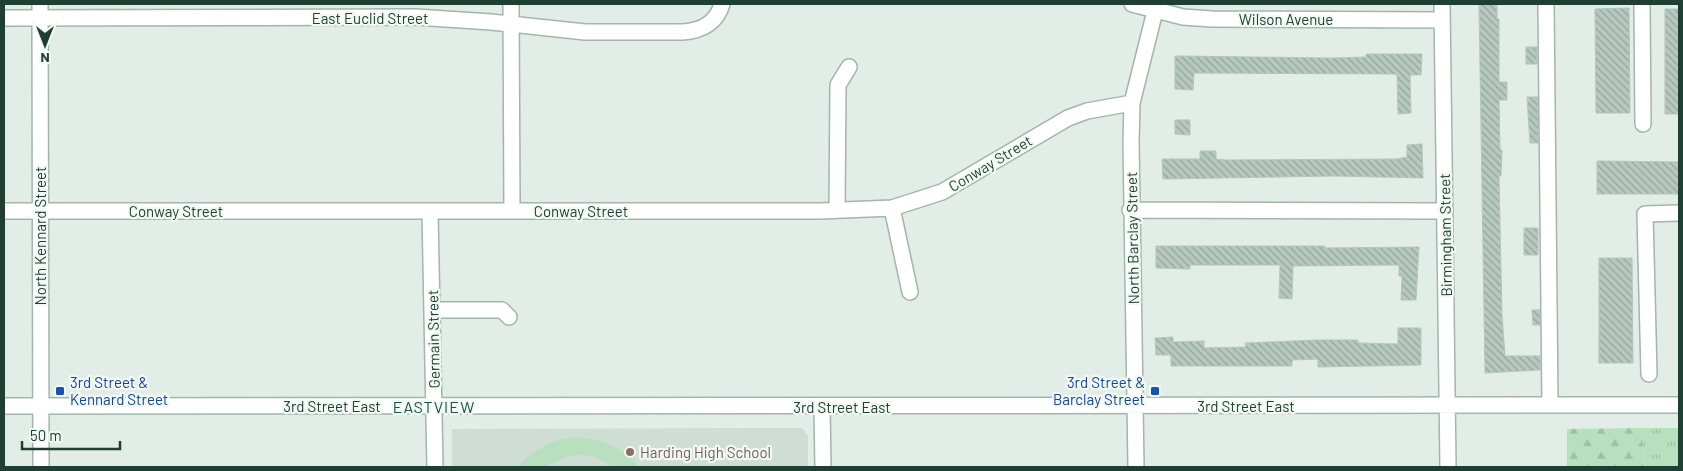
<svg xmlns="http://www.w3.org/2000/svg" width="1683" height="471" font-family="Barlow,sans-serif">
<style>
.built{fill:#cfddd5}
.grass{fill:url(#grass-tufts)}
.forest{fill:url(#forest-firs)}
.pitch{fill:#b8e0bf}
.building{fill:url(#building-back-hatch);stroke:#b3c7bd}
.lines{fill:none;stroke-linecap:round;stroke-linejoin:round}
.minor-casing{stroke:#a3b5ad;stroke-width:18}
.minor{stroke:#fff;stroke-width:15}
.transit-dot{fill:#1a4fb4;stroke:#f2f9f5;stroke-width:2}
.education-dot{fill:#8d6e63;stroke:#f2f9f5;stroke-width:2}
.labels{text-anchor:middle;dominant-baseline:central;stroke-width:4.5;stroke-linejoin:round;paint-order:stroke}
.street-label{font-size:15px;fill:#203f34;stroke:#f2f9f5}
.transit-label{font-size:15px;fill:#164399;stroke:#f2f9f5;text-anchor:start}
.education-label{font-size:15px;fill:#785e54;stroke:#f2f9f5;text-anchor:start}
.neighbourhood-label{font-size:16px;letter-spacing:1px;fill:#1a5340;stroke:#f2f9f5}
</style>
<defs>
<pattern id="grass-tufts" width="24" height="20" patternUnits="userSpaceOnUse" patternTransform="scale(1.25)"><rect width="24" height="20" fill="#b8e0bf"/><path d="M3 7l-1-3M5 7V3M7 7l1-3M15 17l-1-3M17 17v-4M19 17l1-3" fill="none" stroke="#9ec1a5"/></pattern>
<pattern id="forest-firs" width="22" height="20" patternUnits="userSpaceOnUse" patternTransform="scale(1.25)"><rect width="22" height="20" fill="#b8e0bf"/><path d="M5 1l3.5 6h-7zM16 11l3.5 6h-7z" fill="#9ec1a5"/></pattern>
<pattern id="building-back-hatch" width="6" height="6" patternUnits="userSpaceOnUse" patternTransform="scale(1.25)"><rect width="6" height="6" fill="#b6c8bf"/><path d="M-1 5l2 2M0 0l6 6M5-1l2 2" fill="none" stroke="#94a49c"/></pattern>
</defs>
<rect width="100%" height="100%" fill="#e1ede6"/>
<path class="built" d="M802,428L808,436V467H452V429Z"/>
<path class="grass" d="M1642,428H1679V467H1644Z"/>
<path class="forest" d="M1642,428L1644,467H1567V429Z"/>
<path class="pitch" d="M578,437C603,439 623,448 639,467H614L595,457L581,455L566,457L544,467H518C534,449 553,438 578,437Z"/>
<path class="building" d="M1479,4H1497V19H1499V82H1507V100H1499L1500,150H1502L1501,176H1499L1502,315L1505,356H1540V370L1485,373Z
M1629,8L1630,113H1596L1595,9Z
M1665,9H1679V114H1665Z
M1526,47H1537V64H1526Z
M1366,54H1422L1421,75H1410L1411,113L1398,114L1397,75L1394,74L1194,73L1193,90L1175,89V56L1333,58L1366,57Z
M1527,97H1538V143H1530Z
M1175,120H1190V135L1175,134Z
M1422,144L1423,178L1335,176L1163,179L1162,159H1200V151H1216V159L1226,160L1397,159L1407,157V145Z
M1597,161L1679,162V194H1597Z
M1524,228H1538V255H1524Z
M1156,246H1325V248L1419,247L1416,300H1401L1402,276H1399V265L1293,266L1292,299L1279,298L1280,265H1190V269L1156,268Z
M1599,258H1632L1633,363H1599Z
M1532,310H1540V325H1533Z
M1398,328H1421V365L1318,367V359L1292,360V366H1171V355H1156L1155,338L1173,337V342L1204,341V348L1246,347L1245,343L1317,340H1358V343L1398,344Z"/>
<g class="lines">
<g class="minor-casing">
<path id="minor" d="M40,4L41,467
M511,4L512,211
M1132,4L1183,17L1212,19L1442,20
M1442,4L1448,467
M1546,4L1550,405
M1642,4L1643,124
M4,18L416,17L491,22L585,32H683C702,31 717,22 722,4
M892,208L910,292
M837,210L838,85L849,67
M1130,210L1445,211
M4,211H820L892,208L942,192L1068,118L1087,111L1132,103
M430,212L435,467
M433,310H502L509,317
M1649,374L1645,214L1679,213
M4,406L1679,405
M822,407L823,467
M1136,467L1131,142L1132,103L1155,11"/>
</g>
<use href="#minor" class="minor"/>
</g>
<g class="transit-dot">
<rect x="55" y="386" width="10" height="10" rx="2.5"/>
<rect x="1150" y="386" width="10" height="10" rx="2.5"/>
</g>
<circle class="education-dot" cx="630" cy="452" r="5"/>
<g class="labels">
<g class="street-label">
<text x="370" y="18">East Euclid Street</text>
<text x="1286" y="19">Wilson Avenue</text>
<text transform="translate(990 163) rotate(-31)">Conway Street</text>
<text x="176" y="211">Conway Street</text>
<text x="581" y="211">Conway Street</text>
<text transform="translate(1445 235) rotate(-91)">Birmingham Street</text>
<text transform="translate(40 236) rotate(-90)">North Kennard Street</text>
<text transform="translate(1132 238) rotate(-91)">North Barclay Street</text>
<text transform="translate(433 339) rotate(-91)">Germain Street</text>
<text x="332" y="406">3rd Street East</text>
<text x="1246" y="406">3rd Street East</text>
<text x="842" y="407">3rd Street East</text>
</g>
<g class="transit-label">
<text x="70" y="382">3rd Street &amp;<tspan x="70" dy="17">Kennard Street</tspan></text>
<text x="1145" y="382" text-anchor="end">3rd Street &amp;<tspan x="1145" dy="17">Barclay Street</tspan></text>
</g>
<g class="education-label">
<text x="640" y="452">Harding High School</text>
</g>
<g class="neighbourhood-label">
<text x="434" y="406">EASTVIEW</text>
</g>
</g>
<rect width="1683" height="471" fill="none" stroke="#203f34" stroke-width="10"/>
<g transform="translate(45 45) rotate(180)" stroke="#f2f9f5" stroke-width="4" paint-order="stroke">
<path d="M0-4L9 19L0 12L-9 19Z" fill="#203f34"/>
<text y="-8" font-size="14" font-weight="bold" text-anchor="middle" fill="#203f34">N</text>
</g>
<path d="M22 441v8h98v-8" fill="none" stroke="#203f34" stroke-width="2.5"/>
<text x="30" y="441" font-size="15" fill="#203f34" stroke="#f2f9f5" stroke-width="4" paint-order="stroke">50 m</text>
</svg>
